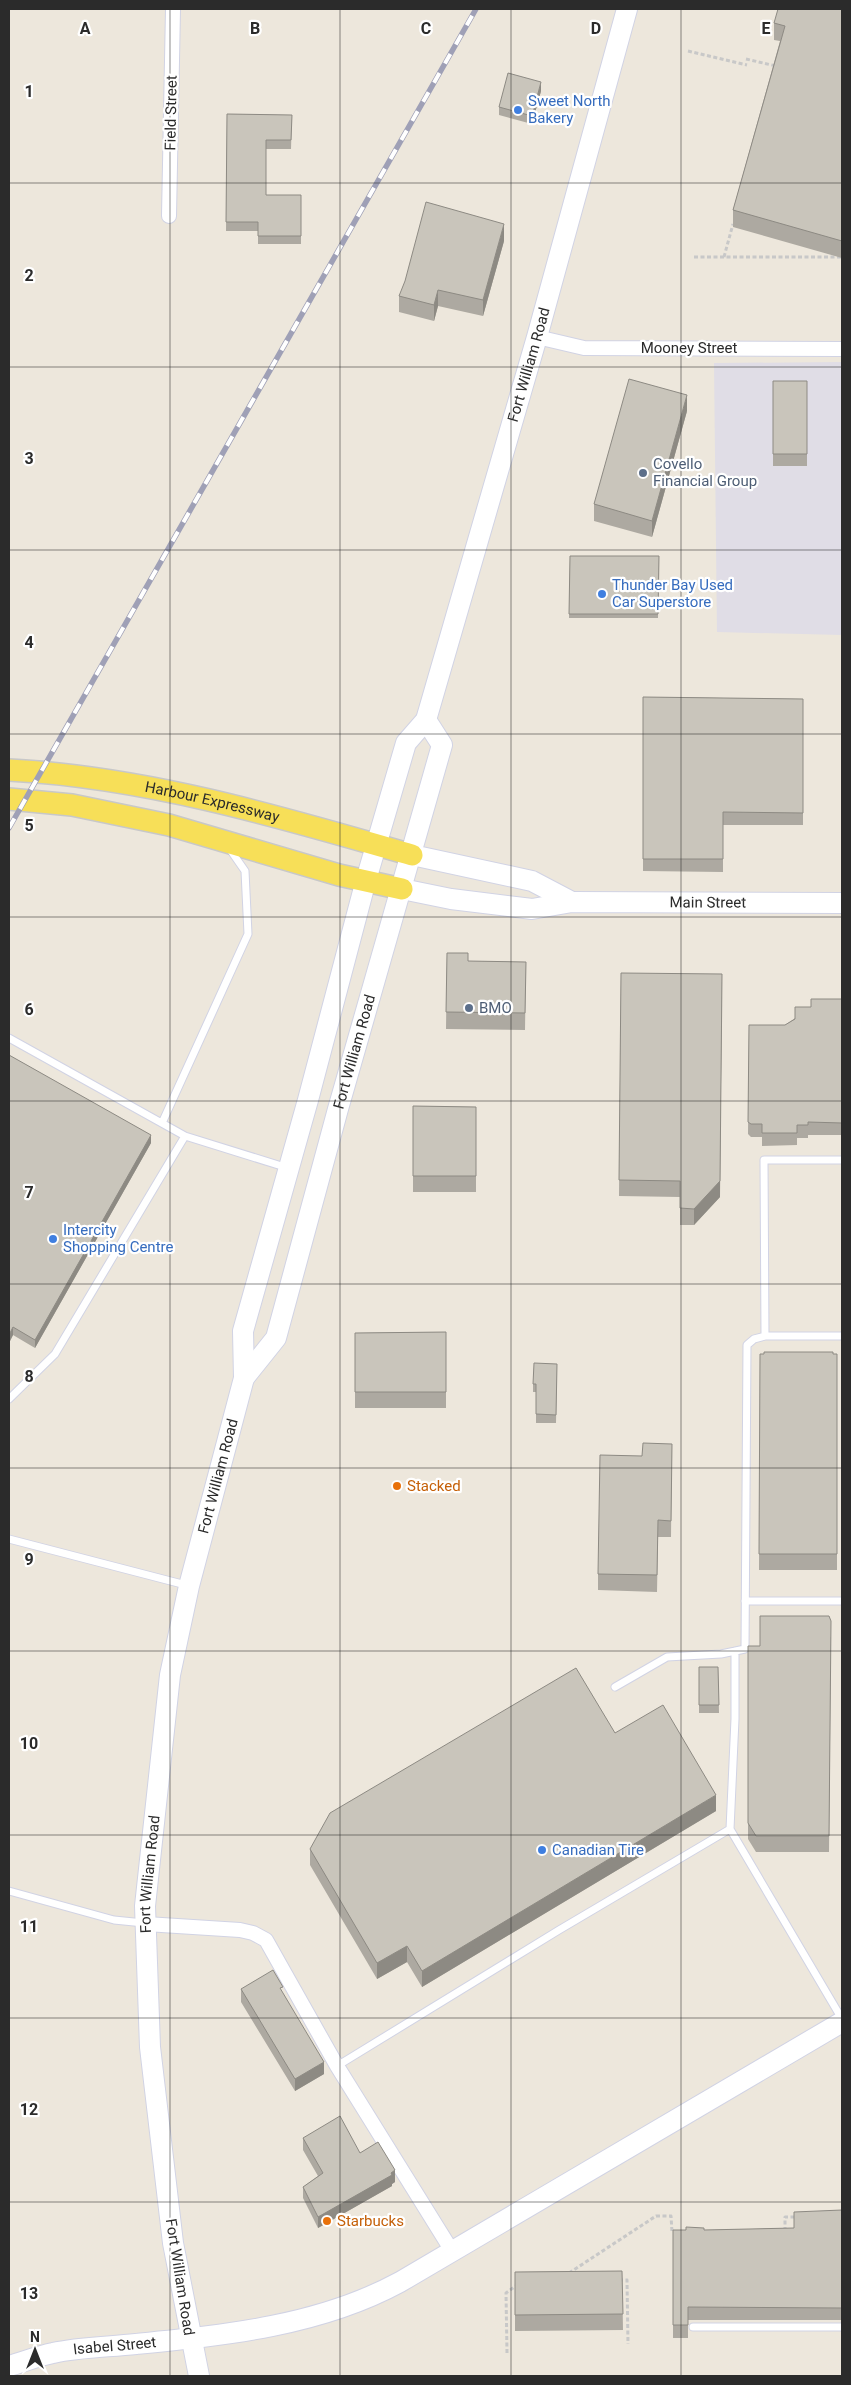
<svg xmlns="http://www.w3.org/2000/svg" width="851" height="2385" font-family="Roboto,sans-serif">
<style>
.industrial{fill:#e0dde6}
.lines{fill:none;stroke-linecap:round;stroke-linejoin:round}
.lane-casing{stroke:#d1d3e4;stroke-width:9}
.street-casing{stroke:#d1d3e4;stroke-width:16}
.secondary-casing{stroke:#d1d3e4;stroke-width:22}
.primary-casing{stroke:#c8c8c8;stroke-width:24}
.path{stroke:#c8c8c8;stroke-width:3;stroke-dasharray:4 2.5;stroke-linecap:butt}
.lane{stroke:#fff;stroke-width:7}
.street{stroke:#fff;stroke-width:14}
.secondary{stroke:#fff;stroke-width:20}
.primary{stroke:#f7df58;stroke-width:21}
.rail-casing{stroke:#9fa0b6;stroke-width:5.5}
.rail{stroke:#fff;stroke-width:4;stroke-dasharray:11;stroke-linecap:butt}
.wall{fill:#ada9a1}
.shaded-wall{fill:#8d8a83}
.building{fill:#c9c5bb;stroke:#8d8a83}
.grid{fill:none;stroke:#2b2b2b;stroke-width:1;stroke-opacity:0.55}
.shop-dot{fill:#3f7fe0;stroke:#fff;stroke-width:2}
.service-dot{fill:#5c6f8a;stroke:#fff;stroke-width:2}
.food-dot{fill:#e8710a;stroke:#fff;stroke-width:2}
.labels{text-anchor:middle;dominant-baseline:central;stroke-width:4.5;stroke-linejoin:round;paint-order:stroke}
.shop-label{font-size:15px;fill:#366cbe;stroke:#fff;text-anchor:start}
.street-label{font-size:15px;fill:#2b2b2b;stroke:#fff}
.service-label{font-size:15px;fill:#4e5e75;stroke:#fff;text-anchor:start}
.food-label{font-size:15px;fill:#c56008;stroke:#fff;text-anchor:start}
.grid-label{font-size:16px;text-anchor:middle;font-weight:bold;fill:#2b2b2b;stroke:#fff;stroke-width:4.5;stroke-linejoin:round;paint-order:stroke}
</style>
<rect width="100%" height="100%" fill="#ede7dc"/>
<path class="industrial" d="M842,362V635L717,632L714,363Z"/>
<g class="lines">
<g class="lane-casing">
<path id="lane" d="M9,1038L185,1136L288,1168
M162,1123L248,934L245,871L229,848
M765,1336L764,1160H842
M9,1399L55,1354L185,1136
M9,1539L186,1585
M745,1601H842
M615,1687L667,1657L721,1654L745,1649L747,1345L754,1339L765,1336H842
M730,1829L735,1719V1651
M9,1891L114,1920L144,1923
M337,2066L559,1930L730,1829L842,2019
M693,2327H842"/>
</g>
<g class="street-casing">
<path id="street" d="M169,216L173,9
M537,337L584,348L842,349
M146,1924L240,1930L253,1933L266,1940L337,2066L452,2251"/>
</g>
<g class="secondary-casing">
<g id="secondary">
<path d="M412,855L532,881L572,902"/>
<path id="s1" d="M402,889L451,899L532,909L572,902L842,903"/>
<path id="s2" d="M244,1378L276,1338L338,1109L442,745L426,720"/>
<path id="s3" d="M9,2366C23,2362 38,2356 53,2353C79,2347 109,2347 136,2344C226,2335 319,2326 400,2282L842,2022"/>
<path id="s4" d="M199,2376L173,2243L150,2047L145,1906L170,1675L189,1586L244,1378L243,1331L308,1100L366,880L406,743L426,720L537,337L627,9"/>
</g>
</g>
<g class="primary-casing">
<g id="primary">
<path id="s5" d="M9,770C146,777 281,817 412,855"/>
<path d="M9,799L72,805L169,825L339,875L402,889"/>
</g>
</g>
<path class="path" d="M688,51L747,65
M746,59L776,66V68
M694,257H842
M724,257L733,224
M785,2231V2217H798
M569,2273L656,2216H671L672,2232H677
M619,2280H627L628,2344
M507,2353L506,2293L517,2285"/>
<use href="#lane" class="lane"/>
<use href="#street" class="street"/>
<use href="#secondary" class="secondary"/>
<use href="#primary" class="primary"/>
<g class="rail-casing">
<path id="rail" d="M9,828L476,9"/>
</g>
<use href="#rail" class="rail"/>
</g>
<path class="wall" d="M842,9V258L733,227V210L780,41L774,40V23Z
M541,91L532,124L499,115V107Z
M227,114L292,115L291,149H266V195H301V244H258V231H226Z
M504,241L483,316L438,306L434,321L399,312V296Z
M773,381H807V466H773Z
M687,411L652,537L594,521V504Z
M570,556H659L658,618H569Z
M643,697L803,699V825H723V872L643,871Z
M447,953L468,961L526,962L525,1030L446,1029Z
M621,973L720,1197L694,1225H680V1197L619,1196Z
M842,999V1135H808V1138H797V1145L762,1146V1137H751L748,1134L749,1025H785L811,1007Z
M9,1055L151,1143L35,1348L13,1335L9,1343Z
M413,1106L476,1107V1192H413Z
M446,1332V1408H355V1333Z
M760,1354H837V1570H759Z
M557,1364L556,1423H536V1392H533V1384Z
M672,1444L671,1537H658L657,1592L598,1590V1574L642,1456Z
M831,1637L829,1852H756L748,1839V1646H760Z
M699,1667H718L719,1713H699Z
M615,1733L716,1811L422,1987L407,1962L377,1979L310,1865V1849Z
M241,1989L324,2074L295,2091L241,2002Z
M303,2138L360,2153L395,2182L392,2184V2186L318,2228L303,2198V2187L318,2176L303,2150Z
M842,2210V2320H688V2338H673V2230H704L794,2228Z
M622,2271L623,2330L515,2331V2272Z"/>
<path class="shaded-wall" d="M541,82V91L532,124V116Z
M504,224V241L483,316V300Z
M438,290V306L434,321V305Z
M687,395V411L652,537V521Z
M722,974L720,1197L694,1225V1209Z
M151,1135V1143L35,1348V1340Z
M13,1327V1335L9,1343V1335Z
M716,1795V1811L422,1987V1971Z
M407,1946V1962L377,1979V1963Z
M324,2062V2074L295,2091V2079Z
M395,2170V2182L392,2184V2186L318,2228V2217Z"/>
<path class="building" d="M778,9H842V241L733,210L785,26L774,23Z
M508,73L541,82L532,116L499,107Z
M227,114L292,115L291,140H266V195H301V236H258V222H226Z
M426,202L504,224L483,300L438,290L434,305L399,296L405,281Z
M629,379L687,395L652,521L594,504Z
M773,381H807V454H773Z
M570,556H659L658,614H569Z
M643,697L803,699V813L723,812V859H643Z
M447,953H468V961L526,962L525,1013L446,1012Z
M621,973L722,974L720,1181L694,1209L680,1208V1181L619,1180Z
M811,999H842V1123L808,1122V1125H797V1133H762V1124H751L748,1122L749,1025H785L795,1019V1007H811Z
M9,1055L151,1135L35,1340L13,1327L9,1335Z
M413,1106L476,1107V1176H413Z
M446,1332V1392H355V1333Z
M764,1352H833V1354H837V1554H759L760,1354H764Z
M534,1363L557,1364L556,1415L536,1414V1384H533Z
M643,1443L672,1444L671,1521L658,1520L657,1575L598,1574L600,1455L642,1456Z
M760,1616H829L831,1621L829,1836H756L748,1823V1646H760Z
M699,1667H718L719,1705H699Z
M576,1668L615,1733L663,1705L716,1795L422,1971L407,1946L377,1963L310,1849L330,1813Z
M273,1970L283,1987L280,1988L324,2062L295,2079L241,1989Z
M340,2116L360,2153L378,2142L395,2170L391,2173L392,2175L318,2217L303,2187L323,2173L303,2138Z
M842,2210V2308L688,2307V2325H673V2230H686V2227L704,2228V2230L794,2228V2212Z
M622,2271L623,2314L515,2315V2272Z"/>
<path class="grid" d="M170,9V2376M340,9V2376M511,9V2376M681,9V2376M9,183H842M9,367H842M9,550H842M9,734H842M9,917H842M9,1101H842M9,1284H842M9,1468H842M9,1651H842M9,1835H842M9,2018H842M9,2202H842"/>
<g class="shop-dot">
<circle cx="518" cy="110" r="5"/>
<circle cx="602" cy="594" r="5"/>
<circle cx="53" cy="1239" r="5"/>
<circle cx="542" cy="1850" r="5"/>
</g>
<g class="service-dot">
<circle cx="643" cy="473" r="5"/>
<circle cx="469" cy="1008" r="5"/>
</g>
<g class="food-dot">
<circle cx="397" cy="1486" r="5"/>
<circle cx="327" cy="2221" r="5"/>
</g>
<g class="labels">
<g class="shop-label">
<text x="528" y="101">Sweet North<tspan x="528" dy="17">Bakery</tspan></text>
<text x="612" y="585">Thunder Bay Used<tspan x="612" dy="17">Car Superstore</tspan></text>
<text x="63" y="1230">Intercity<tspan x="63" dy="17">Shopping Centre</tspan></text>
<text x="552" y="1850">Canadian Tire</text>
</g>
<g class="street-label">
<text transform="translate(171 113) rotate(-89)">Field Street</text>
<text x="689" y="348">Mooney Street</text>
<text stroke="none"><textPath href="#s4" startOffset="2070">Fort William Road</textPath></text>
<text stroke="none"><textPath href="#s5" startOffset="206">Harbour Expressway</textPath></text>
<text stroke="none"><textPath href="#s1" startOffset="308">Main Street</textPath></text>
<text stroke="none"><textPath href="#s2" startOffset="348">Fort William Road</textPath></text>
<text stroke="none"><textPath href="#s4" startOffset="911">Fort William Road</textPath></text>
<text stroke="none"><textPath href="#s4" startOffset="506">Fort William Road</textPath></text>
<text transform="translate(180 2277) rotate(81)">Fort William Road</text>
<text stroke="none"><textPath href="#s3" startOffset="108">Isabel Street</textPath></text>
</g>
<g class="service-label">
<text x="653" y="464">Covello<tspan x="653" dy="17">Financial Group</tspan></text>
<text x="479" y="1008">BMO</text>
</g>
<g class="food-label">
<text x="407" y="1486">Stacked</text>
<text x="337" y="2221">Starbucks</text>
</g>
</g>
<g class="grid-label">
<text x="85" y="34">A</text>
<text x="255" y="34">B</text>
<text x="426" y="34">C</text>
<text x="596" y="34">D</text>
<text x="766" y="34">E</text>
<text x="29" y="97">1</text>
<text x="29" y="281">2</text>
<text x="29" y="464">3</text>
<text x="29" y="648">4</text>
<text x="29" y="831">5</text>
<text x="29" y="1015">6</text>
<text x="29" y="1198">7</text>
<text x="29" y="1382">8</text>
<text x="29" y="1565">9</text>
<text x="29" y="1749">10</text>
<text x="29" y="1932">11</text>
<text x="29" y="2115">12</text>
<text x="29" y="2299">13</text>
</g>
<rect width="851" height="2385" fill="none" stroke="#2b2b2b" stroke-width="20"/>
<g transform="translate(35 2350)" stroke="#ffffff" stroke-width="4" paint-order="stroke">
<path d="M0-4L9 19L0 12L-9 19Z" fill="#2b2b2b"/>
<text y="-8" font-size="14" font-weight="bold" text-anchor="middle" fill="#2b2b2b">N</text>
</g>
</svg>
